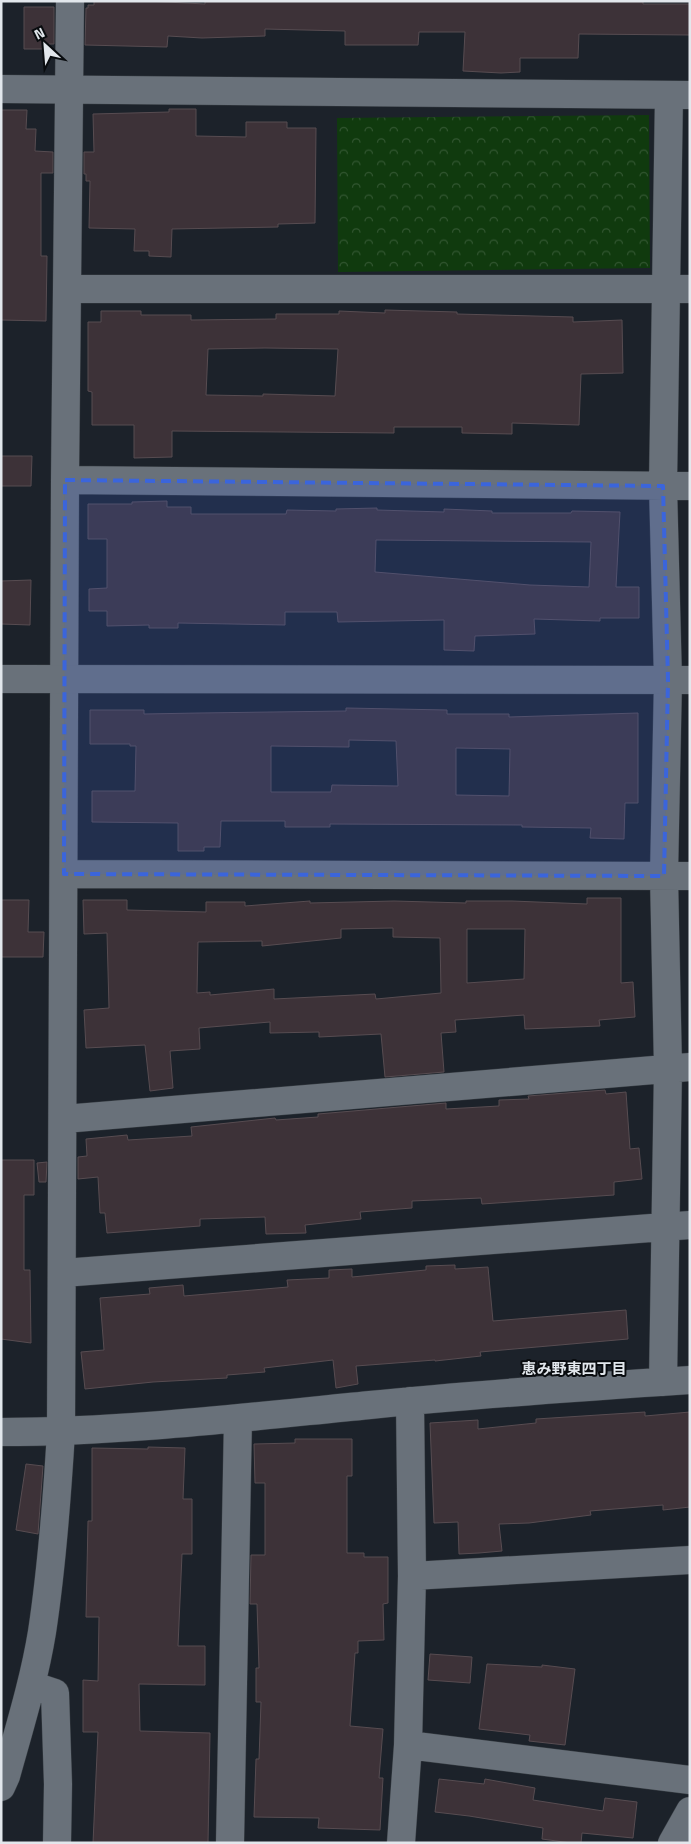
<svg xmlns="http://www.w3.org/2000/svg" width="691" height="1844" font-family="'Titillium Web','Noto Sans JP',sans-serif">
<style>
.forest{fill:url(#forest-crowns)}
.building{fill:#3d3238;stroke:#574c51;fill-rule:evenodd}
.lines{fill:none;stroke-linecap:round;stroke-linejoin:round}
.minor-casing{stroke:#363c42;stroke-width:29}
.tertiary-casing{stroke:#363c42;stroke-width:29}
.minor{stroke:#69717a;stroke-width:28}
.tertiary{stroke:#69717a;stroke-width:28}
.marked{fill:#3b65db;fill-opacity:0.2;stroke:#3b65db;stroke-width:4;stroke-dasharray:10 6;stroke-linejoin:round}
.labels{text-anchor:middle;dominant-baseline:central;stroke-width:4;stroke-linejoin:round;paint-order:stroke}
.neighbourhood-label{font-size:15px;font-weight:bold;fill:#e2e7ec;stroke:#090c0f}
</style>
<defs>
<pattern id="forest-crowns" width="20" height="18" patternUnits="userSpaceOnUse" patternTransform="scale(1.25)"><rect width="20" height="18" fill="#103a0e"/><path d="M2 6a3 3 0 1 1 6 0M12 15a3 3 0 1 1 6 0" fill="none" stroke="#325631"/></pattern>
</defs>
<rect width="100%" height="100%" fill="#1c222a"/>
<path class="forest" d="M649,115L650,268L338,272L337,118Z"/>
<path class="building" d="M94,1H146L205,4V1H643V4H690V35L579,34L578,58H520V72L501,73L463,71L465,32H419L418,45H345V31L265,29V36L202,38L168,36L167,47L85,45L86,8H88V5H94Z
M24,7H54V44H49V49H24Z
M169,109H196V136L246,137V122H287V128H316L315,223L278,224V227L172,229L171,257L149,256V251H134L135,229L89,228L90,181H86V174H84V152H94L93,114L169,112Z
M1,110H27L26,129H36L35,151L53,152V173H41V256H47L46,321L1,320Z
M385,310L457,312V314L573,317V322L622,320L623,373L581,374L579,425L512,423V434L462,433V427H394V433L172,431V457L134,458V425H92V392L88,391V322H101V311H141V315H191V320L276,319V314H339V311L385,313ZM265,348L338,349L335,396L263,394V396L206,395L208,349Z
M1,456H32L31,486H1Z
M167,501V507H191V514H286L287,510L336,511V509L377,508V510L444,512V509L492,511V513H571L572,511L620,512L616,587H639V618H600V621L534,619L535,634L475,636L474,651L444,650V620L338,622L337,612H285V625L178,623V628H149V625L107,626V611H89V589L107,588V539H88V504H132V502ZM376,540L591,542L589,587L530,585L375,572Z
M31,580L30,625L1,624V581Z
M346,708L447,710V714H509V717L638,713V803H625L624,839L590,838L591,828L522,827V825L330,824V827H285V821H221L220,847H204V851H178V823L92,822V791H135L136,746H130V744H90V710H144V714L199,713L346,711ZM349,740L396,741L398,786L332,785L331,792H271V746L349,747ZM456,748L510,749L509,796L456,795Z
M587,898H621V983L633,982L635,1017L599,1020L600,1026L525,1029L524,1015L455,1020L456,1032L441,1033L444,1072L385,1077L381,1034L319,1037V1032L270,1033V1022L199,1028L200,1049L170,1051L173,1088L150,1091L145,1045L86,1048L84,1010L109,1008L107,933L84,934L83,900H127V910L206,912V902H245V906L310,901V903L394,901L466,903V901H512L587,904ZM393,928V937L440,938L441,993L376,999L375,994L274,999V989L210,995V992L197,993L198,942L262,941V946L341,938V929ZM467,929H525L524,979L467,983Z
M1,900H29L28,932H44L43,957H1Z
M605,1090L606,1094L626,1092L630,1149L639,1148L642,1179L614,1182V1195L482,1204L481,1198L412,1201V1208L360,1212L361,1219L305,1225L306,1233L266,1234L265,1217L200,1219V1226L107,1233L105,1213H100L98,1177L78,1179V1157L87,1156L86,1139L127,1135L128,1140L192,1136L191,1127L275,1118L276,1120L318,1117V1114L446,1103V1109L499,1106V1100L529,1099L528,1096Z
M1,1160H34V1195H24V1270H30L31,1343L1,1339Z
M47,1162L46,1182H39L37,1163Z
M455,1265V1269L488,1267L493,1321L626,1310L628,1339L480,1352L481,1356L435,1361V1360L356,1366L358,1384L336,1388L333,1360L264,1368L265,1372L227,1375V1378L153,1382L85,1389L81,1352L104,1350L100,1298L150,1294L149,1288L183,1285L184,1296L288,1287L287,1280L329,1278V1270L352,1269V1277L426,1270V1266Z
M645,1412V1416L690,1412V1507L663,1510V1505L590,1511L591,1515L529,1523L499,1524L502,1551L479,1553L459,1554L458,1522L434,1523L430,1423L478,1420V1429L536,1423V1419Z
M295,1439H352V1476H347V1553H364V1557H388V1603L383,1604L384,1640L358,1641V1653H355L350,1726L383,1729L379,1778H383L380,1830L318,1828L319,1818L254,1817L256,1759H259L261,1702H256V1668H259L257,1604H250L251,1555H265V1483H255L254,1444L295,1443Z
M148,1447L185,1448L183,1499H192V1554H182L178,1646H205V1685L139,1684L140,1731L210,1733L208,1843H93L98,1732H83V1680L98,1681L99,1617H86L88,1521H92V1448L148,1449Z
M26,1464L43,1466L38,1534L16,1530Z
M430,1654L472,1657L470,1683L428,1680Z
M487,1664L542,1667V1665L575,1669L565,1745L529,1741L530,1735L479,1729Z
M439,1779L484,1784L485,1779L535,1788L533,1800L603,1811L605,1798L637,1802L633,1838L582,1833L581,1843H571L542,1839L543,1828L469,1816L435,1812Z"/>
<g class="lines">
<g class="minor-casing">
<path id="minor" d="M1,89L690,95
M67,289H690
M65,480L690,486
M64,874L690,876
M64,1119L690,1067
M63,1273L690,1225
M663,1382L668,1068L664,876L668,680L663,486L669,95
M1,1432C124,1432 247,1417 370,1405C476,1394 583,1387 690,1380
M412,1576L690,1560
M31,1685L55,1693L58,1784L57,1843
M408,1745L690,1780
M1,1787L6,1776C19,1729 34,1681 42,1632C52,1566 57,1499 61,1432L65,480L70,1
M230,1843L238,1418
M401,1843L408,1745L412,1576L410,1401
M672,1843L690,1811"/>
</g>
<g class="tertiary-casing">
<path id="tertiary" d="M1,679L690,680"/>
</g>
<use href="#minor" class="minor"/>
<use href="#tertiary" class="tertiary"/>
</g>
<path class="marked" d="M65,480L663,486L668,680L664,876L64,874Z"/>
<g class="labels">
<g class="neighbourhood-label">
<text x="574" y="1368">恵み野東四丁目</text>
</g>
</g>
<rect width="691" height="1844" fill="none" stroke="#e2e7ec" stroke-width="5"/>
<g transform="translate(45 45) rotate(334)" stroke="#090c0f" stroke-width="4" paint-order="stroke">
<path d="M0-4L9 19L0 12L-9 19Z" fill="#e2e7ec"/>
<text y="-8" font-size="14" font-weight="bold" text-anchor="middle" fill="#e2e7ec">N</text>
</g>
</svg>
